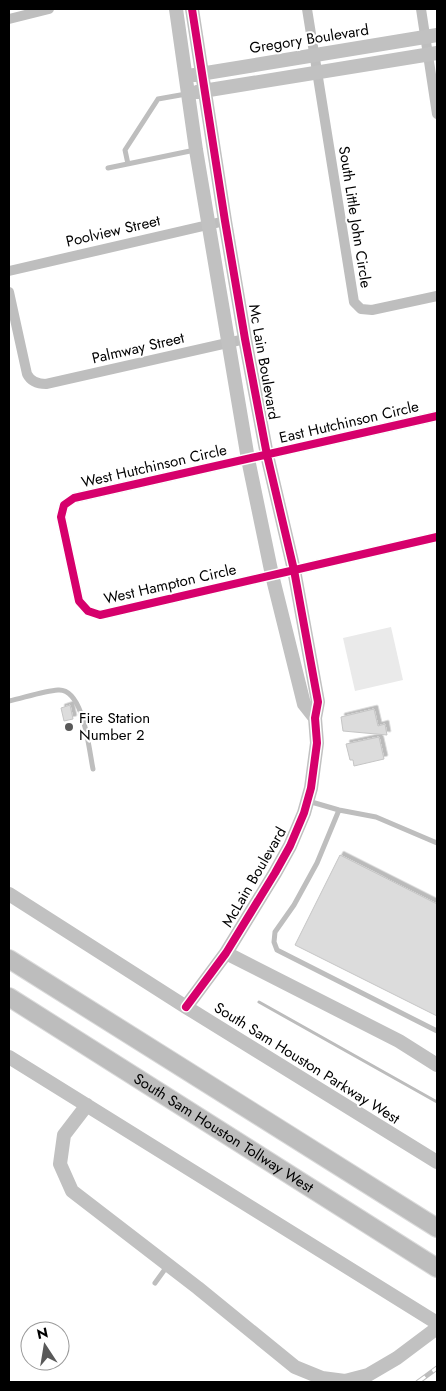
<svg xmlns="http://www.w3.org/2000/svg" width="446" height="1391" font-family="Jost,sans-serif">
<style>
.green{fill:#eaeaea}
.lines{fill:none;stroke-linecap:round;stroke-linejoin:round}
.stream{stroke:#bcbcbc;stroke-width:3}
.building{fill:#dcdcdc;stroke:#c5c5c5;filter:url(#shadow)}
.highway-casing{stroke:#dbdbdb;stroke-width:20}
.lane{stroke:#bebebe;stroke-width:5}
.street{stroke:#bebebe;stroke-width:10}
.secondary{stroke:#c1c1c1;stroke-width:14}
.highway{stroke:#bdbdbd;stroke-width:18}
.rail-casing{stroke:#bdbdbd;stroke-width:5}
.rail{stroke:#fff;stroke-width:3;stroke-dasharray:9;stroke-linecap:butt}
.cycleway-casing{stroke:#fff;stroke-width:11}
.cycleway{stroke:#d6006c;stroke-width:8}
.poi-dot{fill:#595959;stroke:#fff;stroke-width:2}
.labels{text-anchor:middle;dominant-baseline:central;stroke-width:4;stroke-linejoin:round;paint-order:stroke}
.street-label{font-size:15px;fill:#000;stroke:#fff}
.poi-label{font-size:15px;fill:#000;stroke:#fff;text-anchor:start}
</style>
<defs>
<filter id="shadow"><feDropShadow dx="3.5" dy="-3.5" stdDeviation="0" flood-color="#0004"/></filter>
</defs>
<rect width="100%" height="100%" fill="#fff"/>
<path class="green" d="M391,627L403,680L355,691L343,638Z"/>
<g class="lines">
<path class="stream" d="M259,1002L437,1102"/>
</g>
<path class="building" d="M70,705L73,719L64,721L61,708Z
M374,709L378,726L385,724L387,735L343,731L341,717Z
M379,737L384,759L354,766L353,760H350L346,744Z
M340,855L437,904V1016L295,945Z"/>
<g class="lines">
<g class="highway-casing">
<g id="highway">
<path d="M9,959L437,1228"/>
<path id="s1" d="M9,997L437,1268"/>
</g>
</g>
<path class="lane" d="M128,164L125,150L158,99L186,94
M108,168L195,150
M9,701C23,698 44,691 58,690C84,688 89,751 93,769
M308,801L339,810L376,817L437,843
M339,810L317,863L294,905L275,932L274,942L277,950L437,1031
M155,1283L168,1265"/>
<path class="street" d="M307,9L354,302L361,309L372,310L437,296
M421,9L437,114
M9,19L49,9
M9,271L225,221
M9,292L27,374C31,382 38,384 46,384L245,339
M437,416L74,498L64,505L61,517L79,601L88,611L100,615L437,537"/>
<path class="secondary" d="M176,9L196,150L248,459L272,575L304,704L315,718
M194,75L437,35
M197,92L437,53
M9,894L186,1007L437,1162
M226,953L399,1041L437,1065
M186,1007L226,953L275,873L290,846L304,813L311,788L317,743L315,718L318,702L294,570L267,455L245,339L225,221L192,9
M9,1057L437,1323
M87,1105L64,1135L60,1164L72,1191L198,1288L295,1367L322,1378L345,1381L368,1375L397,1358L437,1328"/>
<use href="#highway" class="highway"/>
<g class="rail-casing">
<path id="rail" d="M418,1382L437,1368"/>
</g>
<use href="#rail" class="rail"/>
<g class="cycleway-casing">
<path id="cycleway" d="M437,416L74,498L64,505L61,517L79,601L88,611L100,615L437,537
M186,1007L226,953L275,873L290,846L304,813L311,788L317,743L315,718L318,702L294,570L267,455L245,339L225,221L192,9"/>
</g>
<use href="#cycleway" class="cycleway"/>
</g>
<circle class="poi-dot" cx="69" cy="727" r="5"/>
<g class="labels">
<g class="street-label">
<text transform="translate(309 39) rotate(-9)">Gregory Boulevard</text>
<text transform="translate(355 217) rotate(81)">South Little John Circle</text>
<text transform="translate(113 231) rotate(-13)">Poolview Street</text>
<text transform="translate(138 348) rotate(-13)">Palmway Street</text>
<text transform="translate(264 362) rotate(80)">Mc Lain Boulevard</text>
<text transform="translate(349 422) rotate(-13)">East Hutchinson Circle</text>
<text transform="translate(154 466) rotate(-13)">West Hutchinson Circle</text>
<text transform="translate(170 584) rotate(-13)">West Hampton Circle</text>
<text transform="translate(254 877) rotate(-60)">McLain Boulevard</text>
<text transform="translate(307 1063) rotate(32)">South Sam Houston Parkway West</text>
<text stroke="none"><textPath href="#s1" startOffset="254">South Sam Houston Tollway West</textPath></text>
</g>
<g class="poi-label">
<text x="79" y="718">Fire Station<tspan x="79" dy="17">Number 2</tspan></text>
</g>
</g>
<rect width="446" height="1391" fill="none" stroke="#000000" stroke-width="20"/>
<g transform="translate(45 1346) rotate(348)"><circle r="24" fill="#ffffff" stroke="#999999"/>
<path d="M0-4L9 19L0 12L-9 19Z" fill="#595959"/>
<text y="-8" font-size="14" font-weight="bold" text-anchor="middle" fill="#000000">N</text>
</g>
</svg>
